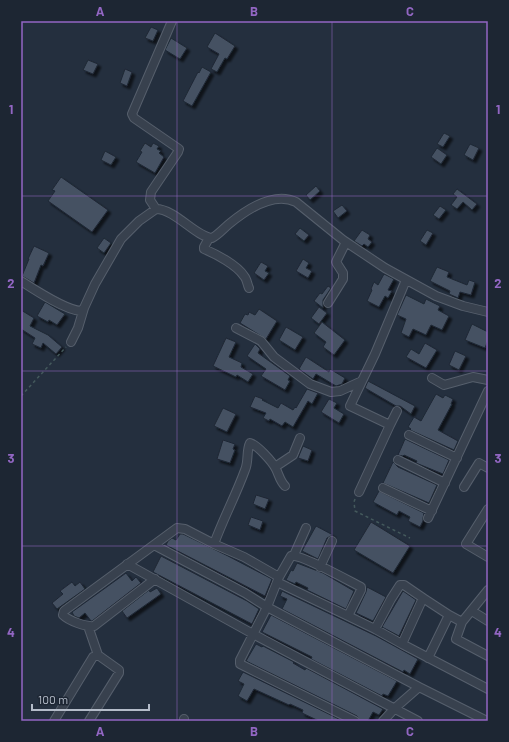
<svg xmlns="http://www.w3.org/2000/svg" width="509" height="742" font-family="Barlow,sans-serif">
<style>
.building{fill:#455162;stroke:#1f2835;filter:url(#shadow)}
.lines{fill:none;stroke-linecap:round;stroke-linejoin:round}
.minor-casing{stroke:#565f6c;stroke-width:10}
.path{stroke:#44595c;stroke-width:1.5;stroke-dasharray:3 3;stroke-linecap:butt}
.minor{stroke:#38414e;stroke-width:8}
.grid{fill:none;stroke:#9266c3;stroke-width:1;stroke-opacity:0.55}
.neatline{fill:none;stroke:#9266c3;stroke-width:1.5}
.grid-label{font-size:13px;text-anchor:middle;font-weight:bold;fill:#9266c3}
</style>
<defs>
<filter id="shadow"><feDropShadow dx="3" dy="3" stdDeviation="1" flood-color="#0009"/></filter>
</defs>
<rect width="100%" height="100%" fill="#242f3e"/>
<path class="building" d="M151,27L158,30L153,41L145,38Z
M215,33L235,46L227,59L225,58L217,72L211,69L219,54L207,47Z
M171,38L187,48L180,59L165,50Z
M88,60L98,64L93,74L83,70Z
M202,67L211,72L192,106L183,101L198,72L199,73Z
M125,69L132,72L127,86L120,83Z
M444,133L450,136L443,147L437,144Z
M145,143L151,147L153,143L159,146L157,149L161,151L159,153L164,157L155,173L136,162L142,152L140,151Z
M470,144L479,148L473,160L464,155Z
M437,148L447,155L441,164L431,157Z
M105,151L116,157L111,165L101,160Z
M61,177L108,210L92,232L48,201L55,191L52,190Z
M316,186L320,191L310,200L306,195Z
M457,189L477,204L472,210L463,202L457,209L451,205L457,197L453,194Z
M342,205L347,211L338,218L333,211Z
M440,206L446,210L439,219L433,215Z
M300,228L309,235L304,241L295,234Z
M362,230L370,235L368,239L372,242L368,247L364,244L362,246L354,241Z
M427,230L433,233L426,245L420,241Z
M104,238L111,243L104,253L97,248Z
M34,246L49,253L43,266L41,265L34,283L22,276L29,259H28Z
M303,259L309,263L306,268L312,271L308,278L296,271Z
M261,262L268,266L265,271L269,273L264,280L254,273Z
M437,267L449,272L447,277L467,285L469,280L475,282L471,295L460,292L458,298L449,294L450,291L430,281Z
M384,274L394,279L388,290L392,291L388,298L385,296L379,307L367,301L372,290L371,289L374,282L378,285Z
M328,286L331,288L323,300V308L314,301L320,293L322,294Z
M406,295L424,304L426,299L440,306L438,310L449,316L442,330L431,325L426,335L413,329L409,337L401,333L406,319L397,315Z
M45,302L65,314L57,325L49,320L48,322L37,316Z
M319,307L327,313L319,324L311,318Z
M259,309L277,321L266,339L240,323L245,314L248,315L249,312L255,315Z
M21,310L34,318L30,326L48,335L62,347L56,354L43,343L41,348L32,344L35,338L21,329Z
M322,322L345,340L334,355L323,347L326,342L314,333Z
M472,324L488,332V340L485,348L465,340Z
M286,327L303,337L295,350L279,340Z
M226,338L236,342L229,357L242,363L241,367L253,374L248,382L237,375L236,377L213,366Z
M425,343L437,350L426,368L406,357L411,349L419,354Z
M255,344L260,349L258,353L290,376L288,380L290,381L285,390L261,376L266,369L247,356Z
M455,351L466,356L459,370L449,365Z
M306,357L329,372L330,369L345,378L342,384L336,386L316,374L313,379L299,369Z
M368,381L415,406L411,414L400,406H396L365,388Z
M307,389L318,393L312,404L308,401L293,427L285,422L282,426L270,419L269,421L263,418L266,413L250,407L255,396L263,399L262,400L278,408L281,403L293,410L295,407L296,408Z
M436,394L443,398L445,395L453,399L451,404H452L438,430L458,441L454,450L410,430L411,429L408,427L414,417L421,421Z
M329,399L337,403L334,408L344,414L339,423L321,412Z
M223,408L236,414L227,432L214,426Z
M405,439L449,460L443,474L416,463L417,461L404,455L403,456L398,455Z
M223,440L235,444L233,449L235,450L230,463L217,459Z
M303,446L312,450L308,461L298,458Z
M393,462L398,467L437,485L429,503L383,483Z
M379,491L424,513L423,518V521L420,527L408,521L410,517L399,511L397,515L373,502Z
M256,495L269,499L265,509L253,504Z
M251,517L263,521L260,530L248,525Z
M371,522L410,546L393,573L354,550Z
M316,526L333,535L327,538L318,559L302,551Z
M180,534H183L228,556L272,579L265,596L166,545L168,541L172,538L176,540Z
M161,556L247,601L259,609L252,624L153,572Z
M297,563L323,573L354,591L346,609L307,590L308,588L296,582L295,584L286,580L291,570L293,571Z
M126,573L132,581L136,577L141,583L92,621H91L85,613L79,618L74,616L72,612Z
M72,582L75,586L80,582L85,589L57,609L52,603L63,594L60,591Z
M367,587L386,597L373,621L356,613L366,592Z
M157,588L161,594L127,618L122,611L149,590L150,592Z
M282,591L376,636L418,659L410,674L404,670L403,672L282,609L287,599L280,596Z
M403,591L416,600L399,636L382,627Z
M271,615L397,681L388,696L383,694L382,696L311,659L312,657L262,632Z
M256,644L262,647L263,646L294,662L293,663L305,670L306,668L383,709L379,715L373,712L368,721H360L357,716L246,661Z
M243,672L343,721H319L302,713L303,710L290,704L289,705L254,689L247,701L238,696L244,684L238,681Z"/>
<g class="lines">
<g class="minor-casing">
<path id="minor" d="M156,209L150,200L151,192L178,152L179,149L134,118L132,114L172,21
M209,238L204,247V249C216,254 237,265 244,276C247,279 247,284 249,288
M21,281C35,290 65,310 81,311L84,308L95,284L121,239L139,221L156,209C175,209 196,237 212,238C218,235 223,229 229,224C246,210 274,191 296,202L343,240L385,268L436,296L463,306L488,312
M328,303L343,279V273L336,262L346,242
M236,328L261,341L274,357L310,384L331,392L340,391L362,381L375,354L406,280
M71,342L78,328L84,308
M432,378L444,385L473,377L488,380
M390,425L397,411
M409,435L457,458
M398,460L445,483
M275,467L293,455L300,438
M464,487L479,463L488,468
M383,488L432,511
M359,492L390,425L350,406L362,381
M488,509L466,544L488,557
M428,518L488,391
M214,544C223,519 236,495 245,470C249,461 246,451 250,443C257,445 272,461 276,469C279,475 280,481 285,486
M154,545L245,593L267,607L419,687
M294,555L306,528
M127,564L253,634L418,721
M320,567L332,541
M155,579L94,626C86,627 69,621 63,615L64,611L177,528L185,529L214,544L244,557L279,577
M277,582L348,616
M488,590L462,622L456,639L488,656
M472,611L488,621
M88,626L98,655
M375,629L391,599L400,585H404L423,598
M402,644L423,598L449,615
M428,658L449,615L462,622
M54,721L93,657L98,655L119,670V673L89,721
M184,721V719
M355,721L240,664V660L267,607L279,577L291,556C301,554 349,581 361,587V590L348,616L375,629L402,644L488,689
M383,721L395,708L419,687L487,721"/>
</g>
<path class="path" d="M21,396L66,347
M355,499L354,502L355,511L410,538"/>
<use href="#minor" class="minor"/>
</g>
<path class="grid" d="M177,21V721M332,21V721M21,196H488M21,371H488M21,546H488"/>
<rect width="509" height="742" fill="none" stroke="#1d2633" stroke-width="44"/>
<path d="M32 704v6h117v-6" fill="none" stroke="#b4bcc9" stroke-width="2"/>
<text x="38" y="704" font-size="12" fill="#b4bcc9" stroke="#1d2633" stroke-width="3" paint-order="stroke">100 m</text>
<rect x="22" y="22" width="465" height="698" class="neatline"/>
<g class="grid-label">
<text x="100" y="16">A</text>
<text x="254" y="16">B</text>
<text x="410" y="16">C</text>
<text x="11" y="114">1</text>
<text x="498" y="114">1</text>
<text x="11" y="288">2</text>
<text x="498" y="288">2</text>
<text x="11" y="463">3</text>
<text x="498" y="463">3</text>
<text x="11" y="637">4</text>
<text x="498" y="637">4</text>
<text x="100" y="736">A</text>
<text x="254" y="736">B</text>
<text x="410" y="736">C</text>
</g>
</svg>
